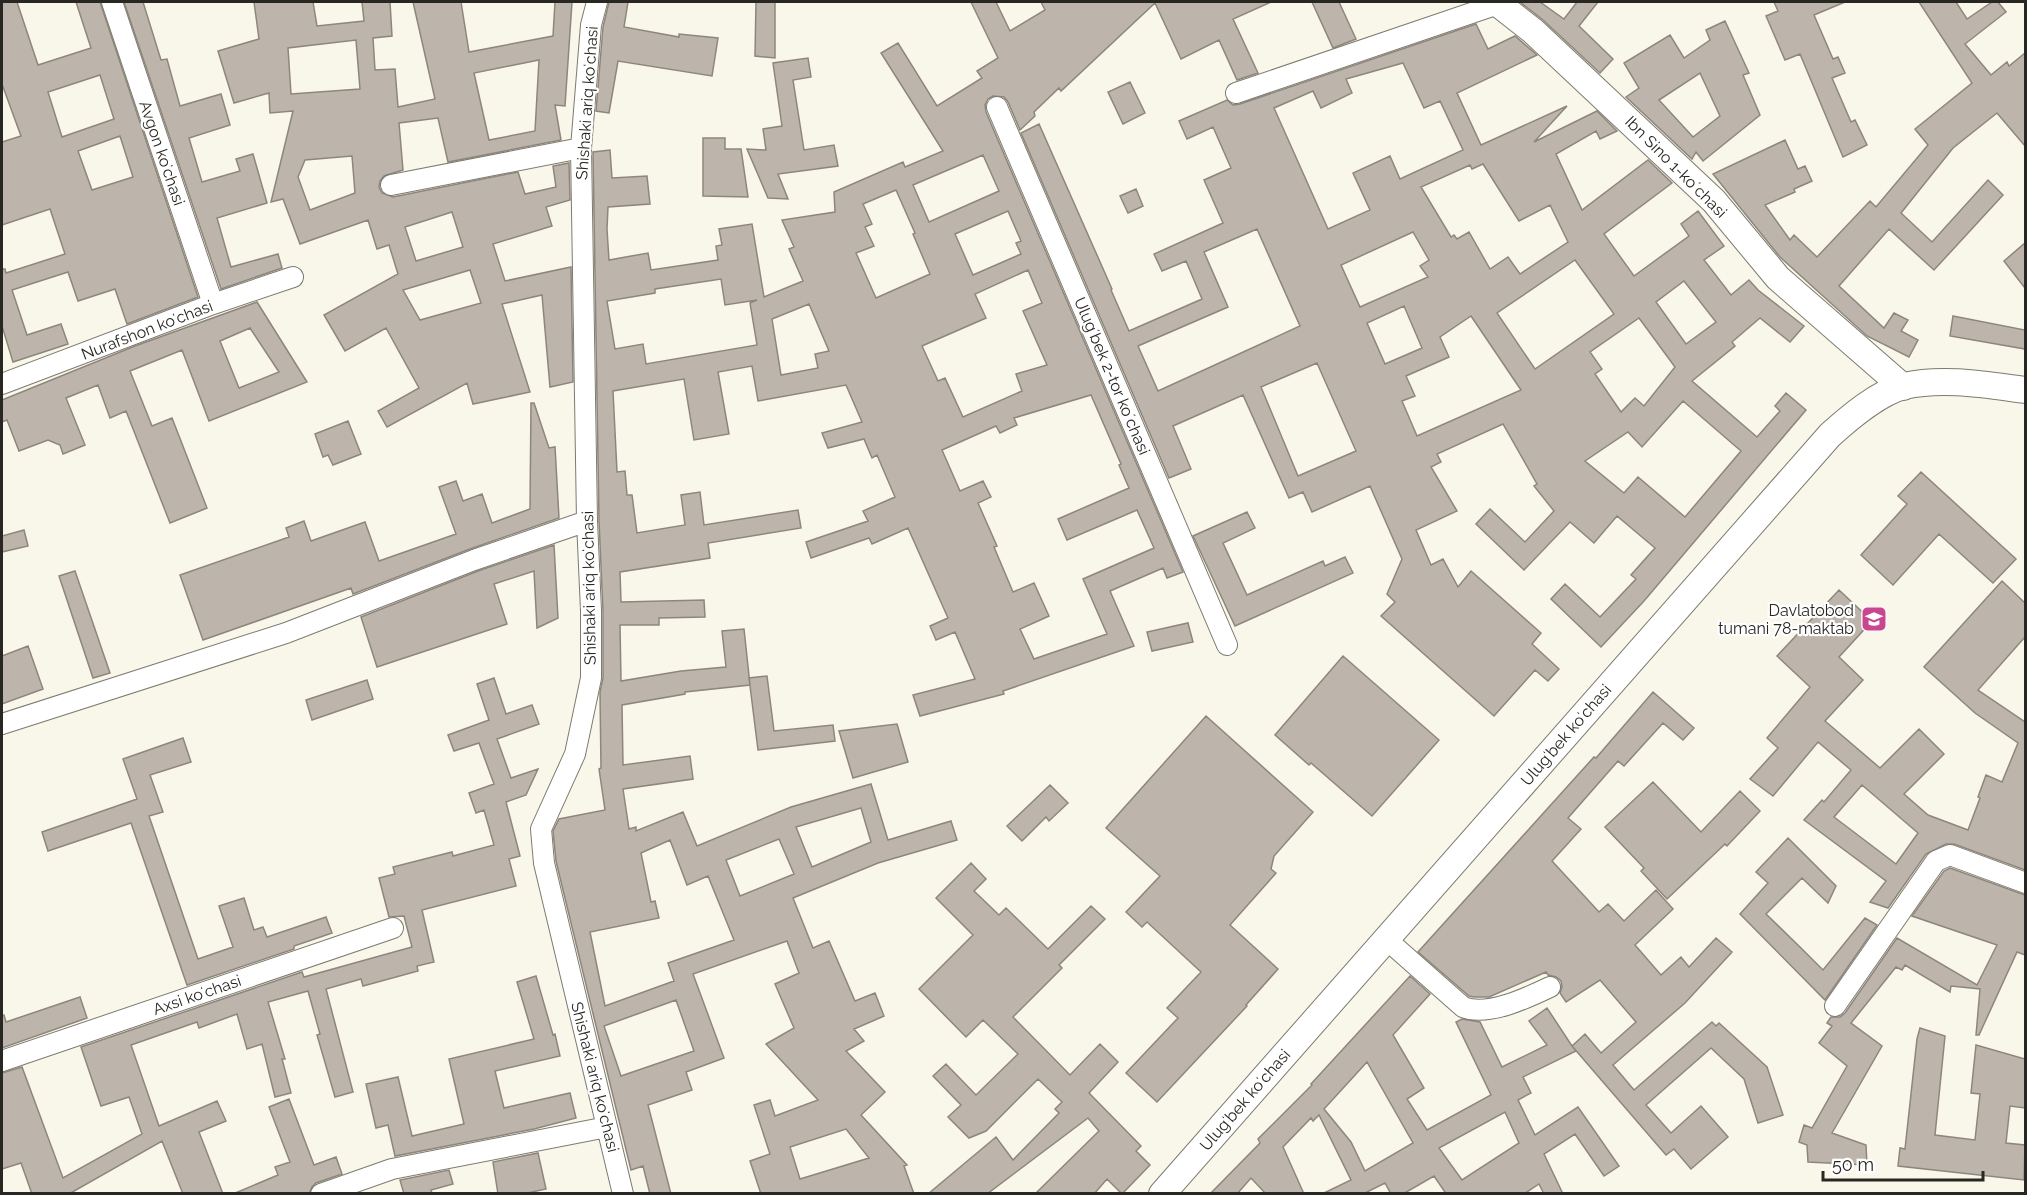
<svg xmlns="http://www.w3.org/2000/svg" width="2027" height="1195" font-family="Raleway,sans-serif">
<style>
.building{fill:#bdb5ab;stroke:#8e867c;stroke-width:1.5;fill-rule:evenodd}
.lines{fill:none;stroke-linecap:round;stroke-linejoin:round}
.minor-casing{stroke:#7d7b6f;stroke-width:22}
.tertiary-casing{stroke:#7d7b6f;stroke-width:28}
.minor{stroke:#fff;stroke-width:20}
.tertiary{stroke:#fff;stroke-width:26}
.labels{text-anchor:middle;dominant-baseline:central;stroke-width:4.5;stroke-linejoin:round;paint-order:stroke}
.street-label{font-size:16px;fill:#282722;stroke:#fff}
.poi-label{font-size:16px;fill:#282722;stroke:#fff;text-anchor:end}
</style>
<rect width="100%" height="100%" fill="#f9f6ea"/>
<path class="building" d="M2,2H17L38,65L91,48L76,2H100L198,297L127,324L115,289L78,301L68,272L12,290L27,335L61,324L68,344L13,362L2,326V269H5L6,273L65,254L50,209L2,225V142L21,136L2,84ZM100,75L114,119L62,137L48,92ZM120,136L133,177L92,190L78,151Z
M124,2H143L161,60L167,59L180,106L221,94L230,125L189,138L202,182L240,171L236,159L253,154L267,203L217,218L231,267L278,254L282,268L221,289Z
M254,2H313L317,26L364,21L362,2H390L392,36L373,38L375,70L395,69L398,107L435,99L413,2H461L469,52L553,36L555,2H572L565,106L555,105L561,140L448,162L438,118L399,123L403,170L384,176L380,181L379,187L382,193L393,197L518,172L525,194L556,187L553,166L569,163L570,200L546,207L552,226L493,244L505,281L571,267L573,382L550,387L542,295L502,304L530,392L473,404L467,383L387,427L378,411L419,388L386,328L345,351L324,315L398,274L389,245L377,249L368,220L300,244L283,199L271,202L293,111L270,113L269,93L234,103L218,51L259,39ZM356,40L360,89L291,94L288,48ZM539,60L535,131L489,140L474,73ZM352,156L355,193L310,210L298,177L305,160ZM452,212L463,247L416,261L405,227ZM470,270L481,303L420,320L403,290Z
M609,2H628L624,27L679,37V34L718,38L712,76L618,61L609,113L596,111L603,27Z
M756,2H775V58L755,56Z
M971,2H996L1010,31L1045,10L1041,2H1271L1233,19L1258,73L1237,80L1219,40L1181,59L1155,3L1061,91L1059,88L1034,112L1035,116L1020,130L1008,102L1004,97L993,96L988,99L985,105L986,112L1183,572L1167,578L1163,568L1110,591L1134,646L1003,691L1004,694L920,716L913,695L975,679L955,632L936,640L930,626L948,618L908,528L872,544L869,538L811,558L806,542L868,521L863,511L895,497L877,455L872,458L864,439L828,448L822,433L862,422L846,385L758,401L752,366L718,372L729,434L694,440L684,379L613,391L617,472L625,471L627,495H632L637,533L685,525L681,495L700,492L704,525L798,510L801,528L708,543L710,558L620,572L621,602L704,600L705,617L659,618V625H620L621,681L681,671L726,667L722,631L744,629L750,685L685,692V694L622,705L623,765L690,756L693,779L623,789L629,829L636,827V831L683,812L697,846L791,807L871,784L888,840L951,821L957,840L878,863L793,898L813,948L829,941L855,1001L875,993L884,1016L854,1029L864,1041L846,1051L885,1092L861,1115L907,1165L904,1166L914,1194H761L750,1161L770,1154L754,1105L770,1100L775,1116L818,1100L766,1044L794,1028L775,984L799,973L787,941L693,974L724,1058L686,1072L692,1090L648,1105L671,1194H650L643,1166L631,1170L556,861L553,831L559,819L605,810L599,769L601,768L600,692L603,678V611L599,521L593,152L610,150L612,178L647,176L650,204L608,207L607,229L609,260L648,253L651,270L718,260L716,246L722,245L719,229L752,224L764,297L803,281L789,249L794,247L782,220L835,212L834,192L903,162L905,167L943,151L881,53L898,43L937,106L982,78L977,71L998,58ZM983,155L999,191L929,222L913,185ZM896,190L915,233L913,234L930,274L876,298L856,253L874,246L865,227L872,224L863,204ZM1008,211L1021,241L1016,243L1021,254L973,275L955,234ZM1028,270L1042,303L1023,311L1047,365L1016,374L1022,391L963,417L945,378L938,381L922,346L986,318L975,294ZM721,279L725,305L757,300L750,303L757,345L646,364L643,344L615,349L607,301L655,293V289ZM809,304L829,351L815,354L818,368L781,375L772,319ZM1091,395L1121,464L1119,465L1129,488L1058,519L1067,540L1137,510L1154,548L1083,579L1107,634L1034,659L1020,629L1049,616L1034,583L1013,592L994,547L997,546L978,503L991,497L983,481L960,491L942,450L996,426L1000,433L1017,425L1014,418ZM861,808L871,842L812,867L796,827ZM779,839L794,874L740,896L726,860ZM670,840L687,885L708,876L734,940L668,963L674,981L605,1006L590,932L659,918L655,901L651,902L641,853ZM676,1000L694,1051L621,1076L604,1026ZM846,1129L869,1158L800,1179L790,1147Z
M1312,2H1339L1356,39L1333,48Z
M1520,2H1540L1564,19L1577,2H1598L1579,26L1613,59L1600,73L1543,20Z
M1774,2H1845L1814,15L1833,59L1838,57L1845,73L1832,78L1851,122L1855,120L1867,145L1843,157L1800,54L1785,60L1766,16L1778,11Z
M1919,2H1956L1967,19L1992,2H1998L2006,12L1965,44L1991,75L2007,62L2009,66L2025,53V146L1997,113L1953,148L1901,213L1932,242L1988,180L2003,195L1934,270L1889,229L1839,286L1884,328L1894,313L1908,320L1901,331L1918,340L1909,357L1867,336L1780,257L1713,174L1785,140L1798,169L1805,166L1812,181L1794,189L1795,192L1765,205L1790,240L1794,235L1817,257L1870,201L1876,207L1928,145L1915,129L1972,83Z
M1725,21L1749,73L1743,75L1760,115L1703,161L1696,152L1692,159L1626,97L1639,88L1624,63L1670,35L1684,58L1710,40L1706,30ZM1700,73L1720,116L1693,137L1659,100Z
M1476,24L1488,49L1515,36L1537,55L1457,93L1481,145L1567,106L1534,142L1597,111L1617,131L1600,139L1596,131L1556,154L1582,210L1648,160L1672,183L1604,234L1634,276L1689,236L1681,224L1698,211L1724,246L1704,260L1731,295L1749,280L1758,290L1804,326L1790,342L1760,318L1732,342L1735,346L1692,381L1757,437L1780,411L1775,406L1786,393L1806,410L1644,601L1601,647L1551,599L1565,584L1600,617L1636,579L1631,575L1655,548L1617,516L1594,543L1570,522L1524,570L1476,524L1490,509L1525,542L1554,511L1534,486L1537,484L1503,424L1437,454L1441,462L1431,467L1457,511L1416,530L1431,565L1443,559L1458,587L1471,571L1541,633L1532,644L1559,669L1548,681L1535,670L1494,716L1381,616L1395,602L1387,594L1402,559L1370,486L1312,512L1303,492L1289,498L1243,395L1173,426L1191,469L1169,478L1021,133L1039,124L1112,289L1111,290L1129,331L1202,299L1186,261L1162,271L1154,254L1223,223L1204,180L1231,168L1213,127L1187,139L1179,121L1227,100L1233,105L1240,104ZM1403,63L1424,108L1440,101L1463,150L1400,179L1390,156L1353,173L1370,210L1328,229L1274,108L1313,91L1321,108L1352,93L1346,79ZM1483,164L1519,221L1550,205L1568,242L1520,274L1508,257L1490,269L1469,232L1457,239L1454,235L1451,237L1421,187L1470,165L1472,169ZM1257,229L1300,326L1158,391L1138,346L1228,307L1204,252ZM1413,232L1429,260L1420,266L1428,277L1360,307L1341,265ZM1575,260L1614,314L1535,369L1497,313ZM1684,281L1716,322L1686,344L1656,302ZM1404,306L1422,348L1385,364L1367,323ZM1471,316L1521,390L1417,436L1402,401L1415,396L1406,376L1449,357L1440,337ZM1639,318L1675,367L1644,406L1635,398L1621,412L1595,374L1602,369L1590,352ZM1317,363L1356,451L1298,476L1261,387ZM1683,401L1741,451L1685,517L1638,477L1624,493L1585,461L1628,432L1642,447Z
M808,58L811,77L793,80L804,150L834,145L838,166L778,174L788,199L768,198L747,149L766,150L763,129L782,126L773,63Z
M1130,82L1145,113L1123,124L1108,92Z
M703,138H725V149H741L748,197L703,196Z
M1136,189L1143,206L1128,213L1120,196Z
M2025,243V288L2004,261Z
M257,302L307,382L209,421L182,350L130,371L152,426L172,418L207,508L170,523L126,411L110,418L98,385L66,398L85,445L63,454L60,445L48,440L19,451L7,420L2,422V400L135,346ZM250,328L279,372L239,388L220,341Z
M1953,316L2025,330V349L1950,336Z
M531,403H534L549,448L555,447L559,518L470,549L353,594L351,588L203,640L180,575L289,537L286,528L304,521L311,541L365,522L379,561L456,534L439,487L456,481L463,501L482,494L492,523L530,509Z
M348,421L361,454L333,465L328,455L323,457L315,434Z
M1921,472L2016,559L1993,583L1939,534L1893,585L1861,555L1907,504L1898,496Z
M1247,512L1255,528L1223,543L1247,595L1323,561L1325,566L1345,557L1353,573L1235,626L1193,536Z
M24,530L28,546L2,552V536Z
M554,545L558,618L537,628L534,571L494,584L507,624L377,667L361,617L478,571Z
M75,571L110,673L93,678L59,576Z
M2002,581L2025,603V637L1978,690L2025,722V870L1954,844H1946L1926,854L1888,908L1870,902L1886,881L1804,820L1822,800L1824,802L1851,770L1818,742L1773,796L1750,779L1778,748L1767,738L1810,687L1777,656L1839,590L1872,621L1839,657L1863,680L1825,721L1880,768L1919,729L1944,754L1904,794L1928,815L1968,830L1980,798L1978,797L1986,775L2002,782L2018,743L1975,713L1924,667ZM1862,785L1918,833L1896,864L1834,817Z
M1188,623L1193,642L1152,651L1147,632Z
M28,646L43,689L2,704V656Z
M1343,656L1439,740L1372,816L1311,763L1309,765L1275,735Z
M767,676L774,731L833,725L835,741L758,750L749,678Z
M494,678L506,714L532,705L539,724L497,739L511,778L538,769L526,795L506,802L520,856L509,859L516,886L422,910L434,962L417,966L418,971L363,986L361,979L326,989L353,1092L335,1097L317,1035L320,1034L308,991L268,1002L285,1059H282L291,1093L275,1097L262,1044L247,1049L237,1014L199,1028L197,1022L131,1045L159,1126L217,1101L226,1121L199,1132L223,1194H183L162,1141L69,1194H32L21,1163L2,1169V1073L22,1067L63,1178L142,1134L129,1097L101,1106L81,1047L302,972L304,977L412,947L404,916L389,917L379,878L395,874L393,867L452,852L453,856L494,845L484,810L476,813L469,793L494,784L479,743L454,751L448,735L489,720L477,684Z
M367,680L373,699L312,720L306,700Z
M1653,692L1694,728L1683,740L1663,723L1624,766L1618,761L1568,818L1581,829L1552,861L1599,912L1608,904L1624,921L1656,890L1673,909L1635,945L1661,975L1681,957L1689,967L1716,938L1732,952L1685,1003L1613,1065L1634,1090L1712,1022L1716,1026L1719,1023L1767,1067L1783,1115L1758,1123L1744,1079L1711,1048L1646,1105L1671,1133L1701,1106L1728,1137L1691,1169L1674,1149L1666,1155L1572,1046L1576,1051L1523,1077L1531,1093L1518,1100L1535,1135L1578,1107L1619,1166L1604,1176L1575,1134L1544,1154L1563,1194H1544L1539,1184L1524,1194H1442L1445,1192L1434,1176L1403,1194H1391L1385,1183L1363,1194H1322L1351,1180L1319,1115L1313,1121L1311,1118L1283,1147L1304,1194H1266L1251,1178L1237,1194H1210L1260,1143L1258,1139L1312,1085L1311,1084L1410,976L1430,994L1393,1035L1424,1088L1407,1099L1427,1130L1491,1095L1456,1022L1462,1019L1480,1022L1502,1067L1547,1045L1529,1021L1547,1008L1572,1046L1585,1034L1601,1053L1636,1022L1600,980L1566,1002L1560,993L1562,987L1561,981L1556,977L1548,975L1546,972L1489,997H1474L1469,996L1418,952L1594,757L1596,758ZM1367,1062L1413,1143L1365,1171L1351,1142L1324,1109ZM1505,1112L1519,1143L1462,1180L1439,1148Z
M1206,716L1313,812L1274,856L1271,869L1276,873L1230,925L1278,969L1246,1005L1247,1006L1157,1102L1126,1073L1178,1018L1167,1008L1201,972L1147,922L1142,927L1126,912L1160,876L1106,828Z
M897,724L908,762L853,778L839,731Z
M183,738L191,762L150,775L163,812L149,816L198,959L233,947L219,906L244,898L254,930L263,927L267,937L326,917L332,933L294,946V949L187,985L131,823L48,851L42,832L137,799L123,759Z
M1653,782L1701,832L1740,791L1760,811L1727,846L1725,844L1667,899L1641,871L1644,868L1605,827Z
M1050,785L1068,803L1049,821L1046,817L1022,841L1007,826Z
M1788,838L1836,886L1828,903L1802,878L1766,914L1801,948L1823,970L1865,918L1877,925L1825,1000L1740,914L1768,883L1756,872Z
M971,863L986,879L974,891L999,915L1006,908L1048,949L1091,906L1105,919L1059,965L1062,968L1013,1017L1070,1075L1100,1044L1118,1062L1089,1093L1141,1146L1136,1151L1150,1165L1122,1194L1107,1179L1094,1194H1035L1099,1131L1088,1118L987,1194H928L996,1137L1013,1160L1059,1113L1055,1109L1062,1102L1038,1079L986,1131L969,1138L948,1117L961,1105L933,1076L946,1064L976,1095L1018,1054L983,1020L966,1037L919,989L973,935L936,898Z
M1950,868L2025,895V955L2017,952L1979,1035H1976L1980,989L1951,986L1950,992L1905,965L1902,970L1896,967L1851,1023L1882,1046L1832,1133L1866,1145L1867,1165L1808,1162L1807,1145L1799,1142L1804,1125L1812,1128L1847,1066L1819,1043L1832,1026L1827,1023L1831,1017H1840L1845,1013L1897,938L1977,985L1997,945L1912,916L1944,871Z
M536,976L553,1035L555,1034L560,1056L495,1071L504,1108L570,1093L576,1118L534,1129L395,1156L388,1125L376,1128L366,1084L398,1077L412,1136L464,1124L449,1059L534,1039L517,982Z
M80,997L87,1018L2,1048V1016L4,1015L6,1022Z
M1920,1028L1945,1036L1935,1135L1975,1140L1980,1094L1971,1093L1976,1045L2025,1059V1108L2010,1106L2006,1143L2025,1145L2024,1180L1898,1166L1900,1148L1905,1149L1917,1039Z
M289,1099L314,1165L336,1157L342,1174L316,1183L312,1187L309,1194H233L278,1175L275,1167L290,1162L269,1107Z
M538,1153L546,1189L523,1194H498L493,1162Z
M449,1170L453,1184L431,1190L432,1194H404L400,1180Z"/>
<g class="lines">
<g class="minor-casing">
<path id="minor" d="M112,2L213,304
M597,2L591,25L581,148L587,521L591,611V678L575,754L541,829L544,863L623,1194
M1236,93L1498,4
M997,107L1227,645
M391,185L581,148
M2,384L213,304L293,277
M2,724L286,633L474,560L587,521
M1386,939L1463,1007C1487,1017 1527,998 1550,987
M1835,1006L1936,861L1950,855L2026,883
M2,1061L393,928
M321,1194L392,1169L607,1127"/>
</g>
<g class="tertiary-casing">
<path id="tertiary" d="M1496,2L1533,31L1714,201L1778,278L1903,387
M1162,1194L1830,435C1850,417 1878,393 1904,386C1943,377 1987,385 2026,390"/>
</g>
<use href="#minor" class="minor"/>
<use href="#tertiary" class="tertiary"/>
</g>
<defs>
<g id="school-square" transform="scale(1.35)"><rect x="-9" y="-9" width="18" height="18" rx="4" fill="#c94790" stroke="#fff"/><path d="M0-5L7-2L0 1L-7-2ZM-4 1L0 2.5L4 1V4Q0 6-4 4Z" fill="#fff"/></g>
</defs>
<g fill-rule="evenodd">
<use href="#school-square" x="1874" y="619"/>
</g>
<g class="labels">
<g class="street-label">
<text transform="translate(587 103) rotate(-86)">Shishaki ariq koʻchasi</text>
<text transform="translate(162 153) rotate(71)">Avgon koʻchasi</text>
<text transform="translate(1676 167) rotate(45)">Ibn Sino 1-koʼchasi</text>
<text transform="translate(147 330) rotate(-21)">Nurafshon koʻchasi</text>
<text transform="translate(1112 376) rotate(67)">Ulugʼbek 2-tor koʼchasi</text>
<text transform="translate(589 588) rotate(-91)">Shishaki ariq koʻchasi</text>
<text transform="translate(1566 735) rotate(-49)">Ulugʻbek koʻchasi</text>
<text transform="translate(197 995) rotate(-19)">Axsi koʻchasi</text>
<text transform="translate(595 1077) rotate(76)">Shishaki ariq koʻchasi</text>
<text transform="translate(1245 1100) rotate(-49)">Ulugʻbek koʻchasi</text>
</g>
<g class="poi-label">
<text x="1854" y="610">Davlatobod<tspan x="1854" dy="18">tumani 78-maktab</tspan></text>
</g>
</g>
<rect width="2027" height="1195" fill="none" stroke="#282722" stroke-width="6"/>
<path d="M1823 1171v9h160v-9" fill="none" stroke="#282722" stroke-width="3"/>
<text x="1832" y="1171" font-size="18" fill="#282722" stroke="#ffffff" stroke-width="4.5" paint-order="stroke">50 m</text>
</svg>
